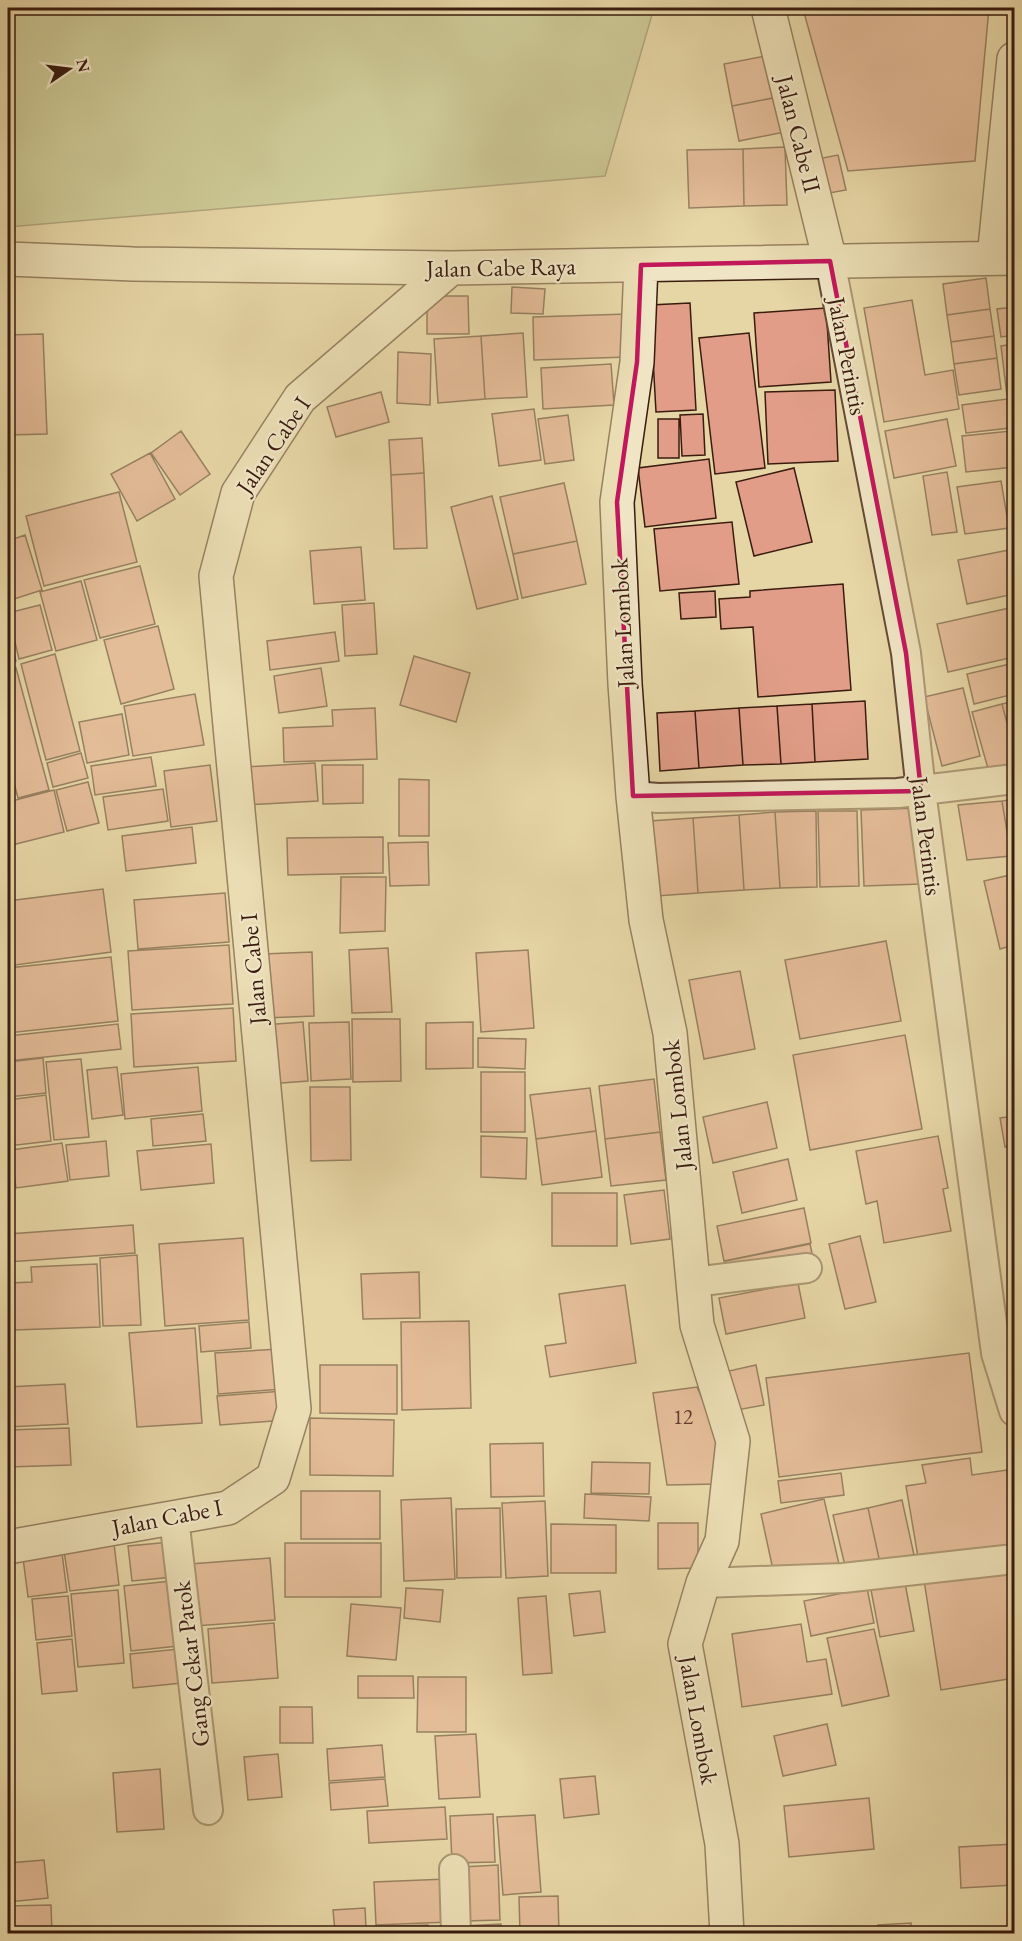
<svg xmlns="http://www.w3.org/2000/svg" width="1022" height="1941" font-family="'EB Garamond',serif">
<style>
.green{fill:#b2be88;stroke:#766d4c;stroke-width:1.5}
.building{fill:#e19d88;stroke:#3a1c0f;stroke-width:1.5}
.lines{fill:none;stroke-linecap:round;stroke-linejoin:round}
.street-casing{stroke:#654a34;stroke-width:32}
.secondary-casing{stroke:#3a1c0f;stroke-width:36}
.street{stroke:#efe4c4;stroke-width:28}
.secondary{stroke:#efe4c4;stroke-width:33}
.marked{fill:none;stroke:#c2185b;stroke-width:4.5;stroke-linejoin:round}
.labels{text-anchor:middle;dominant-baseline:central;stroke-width:4.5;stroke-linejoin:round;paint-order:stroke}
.number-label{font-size:21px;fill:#643c2d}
.street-label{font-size:24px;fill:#3a1c0f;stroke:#efe4c4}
</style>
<rect width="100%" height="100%" fill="#e6d5a5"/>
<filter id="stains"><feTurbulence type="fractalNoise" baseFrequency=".00333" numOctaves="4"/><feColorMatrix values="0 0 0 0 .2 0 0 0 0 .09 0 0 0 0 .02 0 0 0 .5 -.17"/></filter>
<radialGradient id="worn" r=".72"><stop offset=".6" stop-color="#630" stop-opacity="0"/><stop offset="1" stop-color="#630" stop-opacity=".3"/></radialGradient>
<path class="green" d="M8,8H654L605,176L8,227Z"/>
<path class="building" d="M805,8H989L975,161L848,171L803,9Z
M770,55L778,97L732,106L724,64Z
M778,97L785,132L739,141L732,106Z
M785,147L787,205L744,206L743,149Z
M743,149L744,206L689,208L687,150Z
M838,155L846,190L824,194L817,159Z
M986,278L990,309L947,315L943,284Z
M512,287L545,289L543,314L511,313Z
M427,296H468L469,334H427Z
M912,300L925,375L953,370L959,409L884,422L864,308Z
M690,303L696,410L656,412L650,305Z
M1014,307V335L1001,337L997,309Z
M826,308L831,382L759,387L754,313Z
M990,309L994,336L951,342L947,315Z
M627,314L628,357L534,360L533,317Z
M523,333L527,397L485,399L481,336Z
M749,333L765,468L715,474L699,338Z
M43,334L47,434L8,435V335Z
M481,336L485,399L438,403L434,339Z
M994,336L997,358L954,364L951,342Z
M1014,344V395L1007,396L1001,346Z
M398,352L431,354L430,405L397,403Z
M997,358L1001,389L959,395L954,364Z
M611,364L614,405L543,409L541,368Z
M835,390L838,461L768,464L765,392Z
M381,392L389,422L336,437L327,407Z
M1007,399L1010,428L966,433L962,405Z
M534,409L541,460L499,466L492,414Z
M703,414L705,455L682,456L680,415Z
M568,415L574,460L545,464L538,419Z
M658,419H679V458H658Z
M947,419L956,466L894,478L885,431Z
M181,431L210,474L180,495L151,453Z
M1011,431L1014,467L966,472L962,436Z
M422,438L424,473L391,475L389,440Z
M150,453L175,499L137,521L111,474Z
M709,459L716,518L645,527L638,468Z
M794,468L812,542L754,556L736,482Z
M947,472L957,532L932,535L923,476Z
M424,473L427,548L394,549L391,475Z
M1001,481L1009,528L965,534L957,487Z
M564,483L577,541L513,554L500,497Z
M119,492L137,562L44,586L26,516Z
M492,496L518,599L477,609L451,507Z
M732,522L739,584L660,591L654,529Z
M25,535L42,590L8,601V541Z
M577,541L586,584L522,598L513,554Z
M361,547L365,600L314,604L310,551Z
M1014,549V594L967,604L958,560Z
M140,566L155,624L100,638L84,580Z
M81,581L97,640L56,651L40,592Z
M843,584L851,690L758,697L753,627L721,629L719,599L750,597V591Z
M715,591L716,617L681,619L679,593Z
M374,603L377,654L345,656L342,605Z
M40,605L52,650L19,659L8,613Z
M1014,607V657L948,672L937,624Z
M158,626L174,689L121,704L104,640Z
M8,631L16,661L8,664Z
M335,632L339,661L270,670L267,641Z
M55,654L80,751L46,760L21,664Z
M414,656L470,673L456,722L400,705Z
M1014,663V694L974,704L967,674Z
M16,668L49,790L18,798L8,760V670Z
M321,668L327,706L279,713L274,676Z
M963,688L980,756L942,766L924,697Z
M195,694L204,745L133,756L124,706Z
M865,701L868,759L815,762L812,704Z
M1014,701V750L1002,704Z
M812,704L815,762L781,764L777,706Z
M1002,704L1014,750V766L989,772L972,712Z
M777,706L781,764L743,765L739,708Z
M375,708L377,759L284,762L283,728L333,726L332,710Z
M739,708L743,765L699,768L695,711Z
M695,711L699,768L660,771L657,713Z
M122,714L129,755L87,763L79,722Z
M81,753L88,778L53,787L47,763Z
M151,757L156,786L95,795L91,766Z
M315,763L318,801L247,805L245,767Z
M210,765L217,821L171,827L164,771Z
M322,765H363V803L323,804Z
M399,779L429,780V836H399Z
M88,782L99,823L67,831L56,790Z
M163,789L168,821L108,830L103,797Z
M54,790L64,832L8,846V802Z
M1014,799V855L1011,856L1002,801Z
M1002,801L1011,856L967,860L958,805Z
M918,808L921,884L864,886L861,810Z
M816,811L817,887L780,888L775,812Z
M818,811H857L859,886L820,887Z
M775,812L780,888L744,890L739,815Z
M739,815L744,890L698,893L693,818Z
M693,818L698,893L656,896L650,821Z
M192,827L196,863L126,871L122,836Z
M383,837V873L288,875L287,838Z
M428,842L429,885L390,886L388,843Z
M1014,874V945L1000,949L984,881Z
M341,877H386L385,931L340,933Z
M103,889L111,952L8,966V901Z
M225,893L229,942L138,949L134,900Z
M886,941L901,1021L800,1039L785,960Z
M229,945L233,1004L132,1010L128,951Z
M388,948L392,1012L352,1013L349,950Z
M528,950L534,1028L481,1032L476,953Z
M312,952L314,1016L265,1018L263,954Z
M111,957L118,1021L8,1033V968Z
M740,971L755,1049L704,1059L689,980Z
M233,1008L236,1061L134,1067L131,1014Z
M352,1019H400L401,1081L353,1082Z
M303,1022L308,1081L268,1084L263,1025Z
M349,1022L351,1079L311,1081L309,1023Z
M473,1022V1068L426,1069V1023Z
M118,1024L121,1049L8,1061V1036Z
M905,1035L922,1129L810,1150L793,1055Z
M478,1038L526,1039L525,1069L478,1067Z
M43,1058L46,1093L8,1097V1062Z
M81,1059L89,1137L54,1140L46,1062Z
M117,1067L123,1115L92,1119L87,1070Z
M198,1067L202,1111L125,1119L121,1074Z
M481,1072H525V1132H481Z
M654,1079L660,1132L605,1139L599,1086Z
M310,1087H350L351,1160L311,1161Z
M590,1088L596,1131L536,1139L530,1095Z
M46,1095L51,1141L8,1146V1100Z
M767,1102L777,1148L713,1163L703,1117Z
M203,1114L206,1141L153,1146L151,1119Z
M1014,1116V1145L1005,1147L1000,1118Z
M596,1131L602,1177L542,1185L536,1139Z
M660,1132L666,1180L611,1186L605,1139Z
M481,1136L527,1138L526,1179L481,1177Z
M938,1136L948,1188L943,1189L951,1231L884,1243L877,1201L866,1204L856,1151Z
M106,1141L109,1176L70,1180L66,1145Z
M62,1143L68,1181L16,1188L11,1150Z
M211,1144L214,1183L141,1190L137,1151Z
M788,1159L797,1200L742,1213L733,1172Z
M664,1190L670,1239L631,1244L624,1195Z
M552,1193H617V1246H552Z
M804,1208L811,1243L724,1261L717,1226Z
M133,1225L135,1253L8,1262V1234Z
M860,1236L876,1302L845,1309L829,1244Z
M243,1238L249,1320L165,1326L159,1244Z
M810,1244L813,1258L728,1276L726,1261Z
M137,1255L141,1325L103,1326L100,1258Z
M97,1264L100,1327L14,1330L11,1283L32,1282L31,1267Z
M419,1272L420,1318L363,1319L361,1274Z
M798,1283L805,1318L726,1334L719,1298Z
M625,1285L636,1363L550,1377L545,1346L566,1343L559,1294Z
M469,1321L471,1408L402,1410L401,1322Z
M249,1322L251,1348L201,1352L199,1326Z
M195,1328L202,1423L137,1427L129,1333Z
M279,1349L282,1389L218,1394L215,1353Z
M969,1353L982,1452L779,1477L766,1378Z
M320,1365H397V1414L320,1413Z
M756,1365L764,1405L737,1410L729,1371Z
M65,1384L68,1424L8,1427V1387Z
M697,1387L720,1439L719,1484L667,1485L653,1393Z
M283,1391L285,1420L220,1425L217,1396Z
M310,1418L394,1420L393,1476L310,1475Z
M69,1428L71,1465L8,1467V1430Z
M543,1443L544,1496L491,1497L490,1444Z
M970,1458L972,1475L1007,1470L1014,1515V1548L919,1563L906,1486L926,1483L922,1465Z
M592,1462L650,1463L649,1494L591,1493Z
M841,1473L844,1495L781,1503L778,1481Z
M301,1491H380V1539H301Z
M585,1494L651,1497L649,1521L584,1518Z
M451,1498L455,1579L404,1581L401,1500Z
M824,1499L839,1564L775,1579L761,1514Z
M902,1500L914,1555L880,1563L868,1508Z
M545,1501L548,1576L506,1578L502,1503Z
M500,1508L501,1577L457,1578L456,1509Z
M868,1508L880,1563L846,1570L833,1515Z
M658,1523H698V1568L658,1569Z
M551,1524L616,1525V1573H551Z
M171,1542L174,1577L132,1581L128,1546Z
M285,1543H381V1597H285Z
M114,1544L119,1585L70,1591L64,1551Z
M62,1553L67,1592L28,1597L23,1558Z
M270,1558L275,1620L195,1626L190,1564Z
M1014,1566V1678L941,1690L924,1580Z
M171,1581L178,1646L131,1651L124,1586Z
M905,1583L914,1631L880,1637L871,1590Z
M406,1588L443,1590L440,1622L404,1618Z
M867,1588L874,1623L811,1636L804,1601Z
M118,1590L124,1663L78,1667L71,1594Z
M600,1591L605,1632L574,1636L569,1594Z
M68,1596L72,1636L36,1640L32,1599Z
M546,1596L552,1673L523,1675L518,1598Z
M351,1604L401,1608L396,1660L347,1656Z
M274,1623L278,1678L212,1683L208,1629Z
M801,1624L807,1662L826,1659L832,1694L742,1707L732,1634Z
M874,1629L889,1696L842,1706L827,1638Z
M72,1639L77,1691L42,1694L37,1643Z
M179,1649L182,1683L133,1688L130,1654Z
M358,1676H413L414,1698H358Z
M418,1677H466V1732H417Z
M280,1707H312L313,1743H280Z
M827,1724L836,1765L783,1776L774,1736Z
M476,1734L480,1797L439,1799L435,1736Z
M382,1745L385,1777L329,1781L327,1749Z
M278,1754L282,1797L248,1800L244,1757Z
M160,1769L164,1829L117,1832L113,1773Z
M595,1776L599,1814L564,1818L560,1779Z
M385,1779L388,1806L331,1810L329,1783Z
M869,1798L874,1849L789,1857L784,1806Z
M445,1807L447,1839L369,1843L367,1811Z
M493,1814L495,1862L452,1863L450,1816Z
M535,1815L541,1892L503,1895L497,1817Z
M1014,1844V1885L961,1888L959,1847Z
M44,1860L48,1898L8,1902V1863Z
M498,1865L500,1920L464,1921L462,1867Z
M447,1879L449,1922L376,1925L374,1882Z
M558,1896L559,1934H520L519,1897Z
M51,1905L52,1934H8V1906Z
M365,1908L366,1929L335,1931L333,1910Z
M911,1923V1934H878V1925Z
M501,1924V1934H464V1926Z
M428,1925V1934H368V1927Z
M843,1927L844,1934H808Z"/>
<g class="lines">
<g class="street-casing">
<path id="street" d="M830,261L906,653L921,791L996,1353L1014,1411
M633,796L658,798L898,793L1014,779
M694,1282L807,1268
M174,1518L208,1810
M703,1583L843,1578L1014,1559
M454,1869L456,1934"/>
</g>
<g class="secondary-casing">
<path id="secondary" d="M768,8L830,261
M994,258L1014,59
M8,259L133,264L451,268L1014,258
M641,265L637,362L617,502L625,684L633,796L646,920L670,1033L697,1325L733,1441L722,1541L703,1583L685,1644L722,1844L727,1934
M8,1547L228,1508L273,1478L294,1409L216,576L238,493L300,398L451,268"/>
</g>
<use href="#street" class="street"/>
<use href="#secondary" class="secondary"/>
</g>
<path d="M0 0H1022V1941H0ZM830,261L906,653L921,791L633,796L617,502L637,362L641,265Z" fill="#e6d5a5" fill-opacity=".55" fill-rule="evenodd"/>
<path class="marked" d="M830,261L906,653L921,791L633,796L617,502L637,362L641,265Z"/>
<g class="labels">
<g class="number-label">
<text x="683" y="1416">12</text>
</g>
<g class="street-label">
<text transform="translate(799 134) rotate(76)">Jalan Cabe II</text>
<text transform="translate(501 267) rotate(-1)">Jalan Cabe Raya</text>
<text transform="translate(848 356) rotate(79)">Jalan Perintis</text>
<text transform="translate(273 445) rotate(-56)">Jalan Cabe I</text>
<text transform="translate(622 623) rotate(-93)">Jalan Lombok</text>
<text transform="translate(927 836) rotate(83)">Jalan Perintis</text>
<text transform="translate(253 969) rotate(-95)">Jalan Cabe I</text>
<text transform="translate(677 1105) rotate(-96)">Jalan Lombok</text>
<text transform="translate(167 1517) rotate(-11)">Jalan Cabe I</text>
<text transform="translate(191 1664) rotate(-97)">Gang Cekar Patok</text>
<text transform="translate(699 1720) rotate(80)">Jalan Lombok</text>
</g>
</g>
<rect width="1022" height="1941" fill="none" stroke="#e6d5a5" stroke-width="30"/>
<rect x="9" y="9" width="1004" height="1923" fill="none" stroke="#3a1c0f" stroke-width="3"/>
<rect x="15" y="15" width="992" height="1911" fill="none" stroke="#3a1c0f" stroke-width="1.5"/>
<g transform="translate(69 69) rotate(76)" stroke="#efe4c4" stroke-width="4.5" paint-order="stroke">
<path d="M0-4.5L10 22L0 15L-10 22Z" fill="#3a1c0f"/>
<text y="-9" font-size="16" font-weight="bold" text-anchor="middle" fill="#3a1c0f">N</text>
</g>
<rect width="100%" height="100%" filter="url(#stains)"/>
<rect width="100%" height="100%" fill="url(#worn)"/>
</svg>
